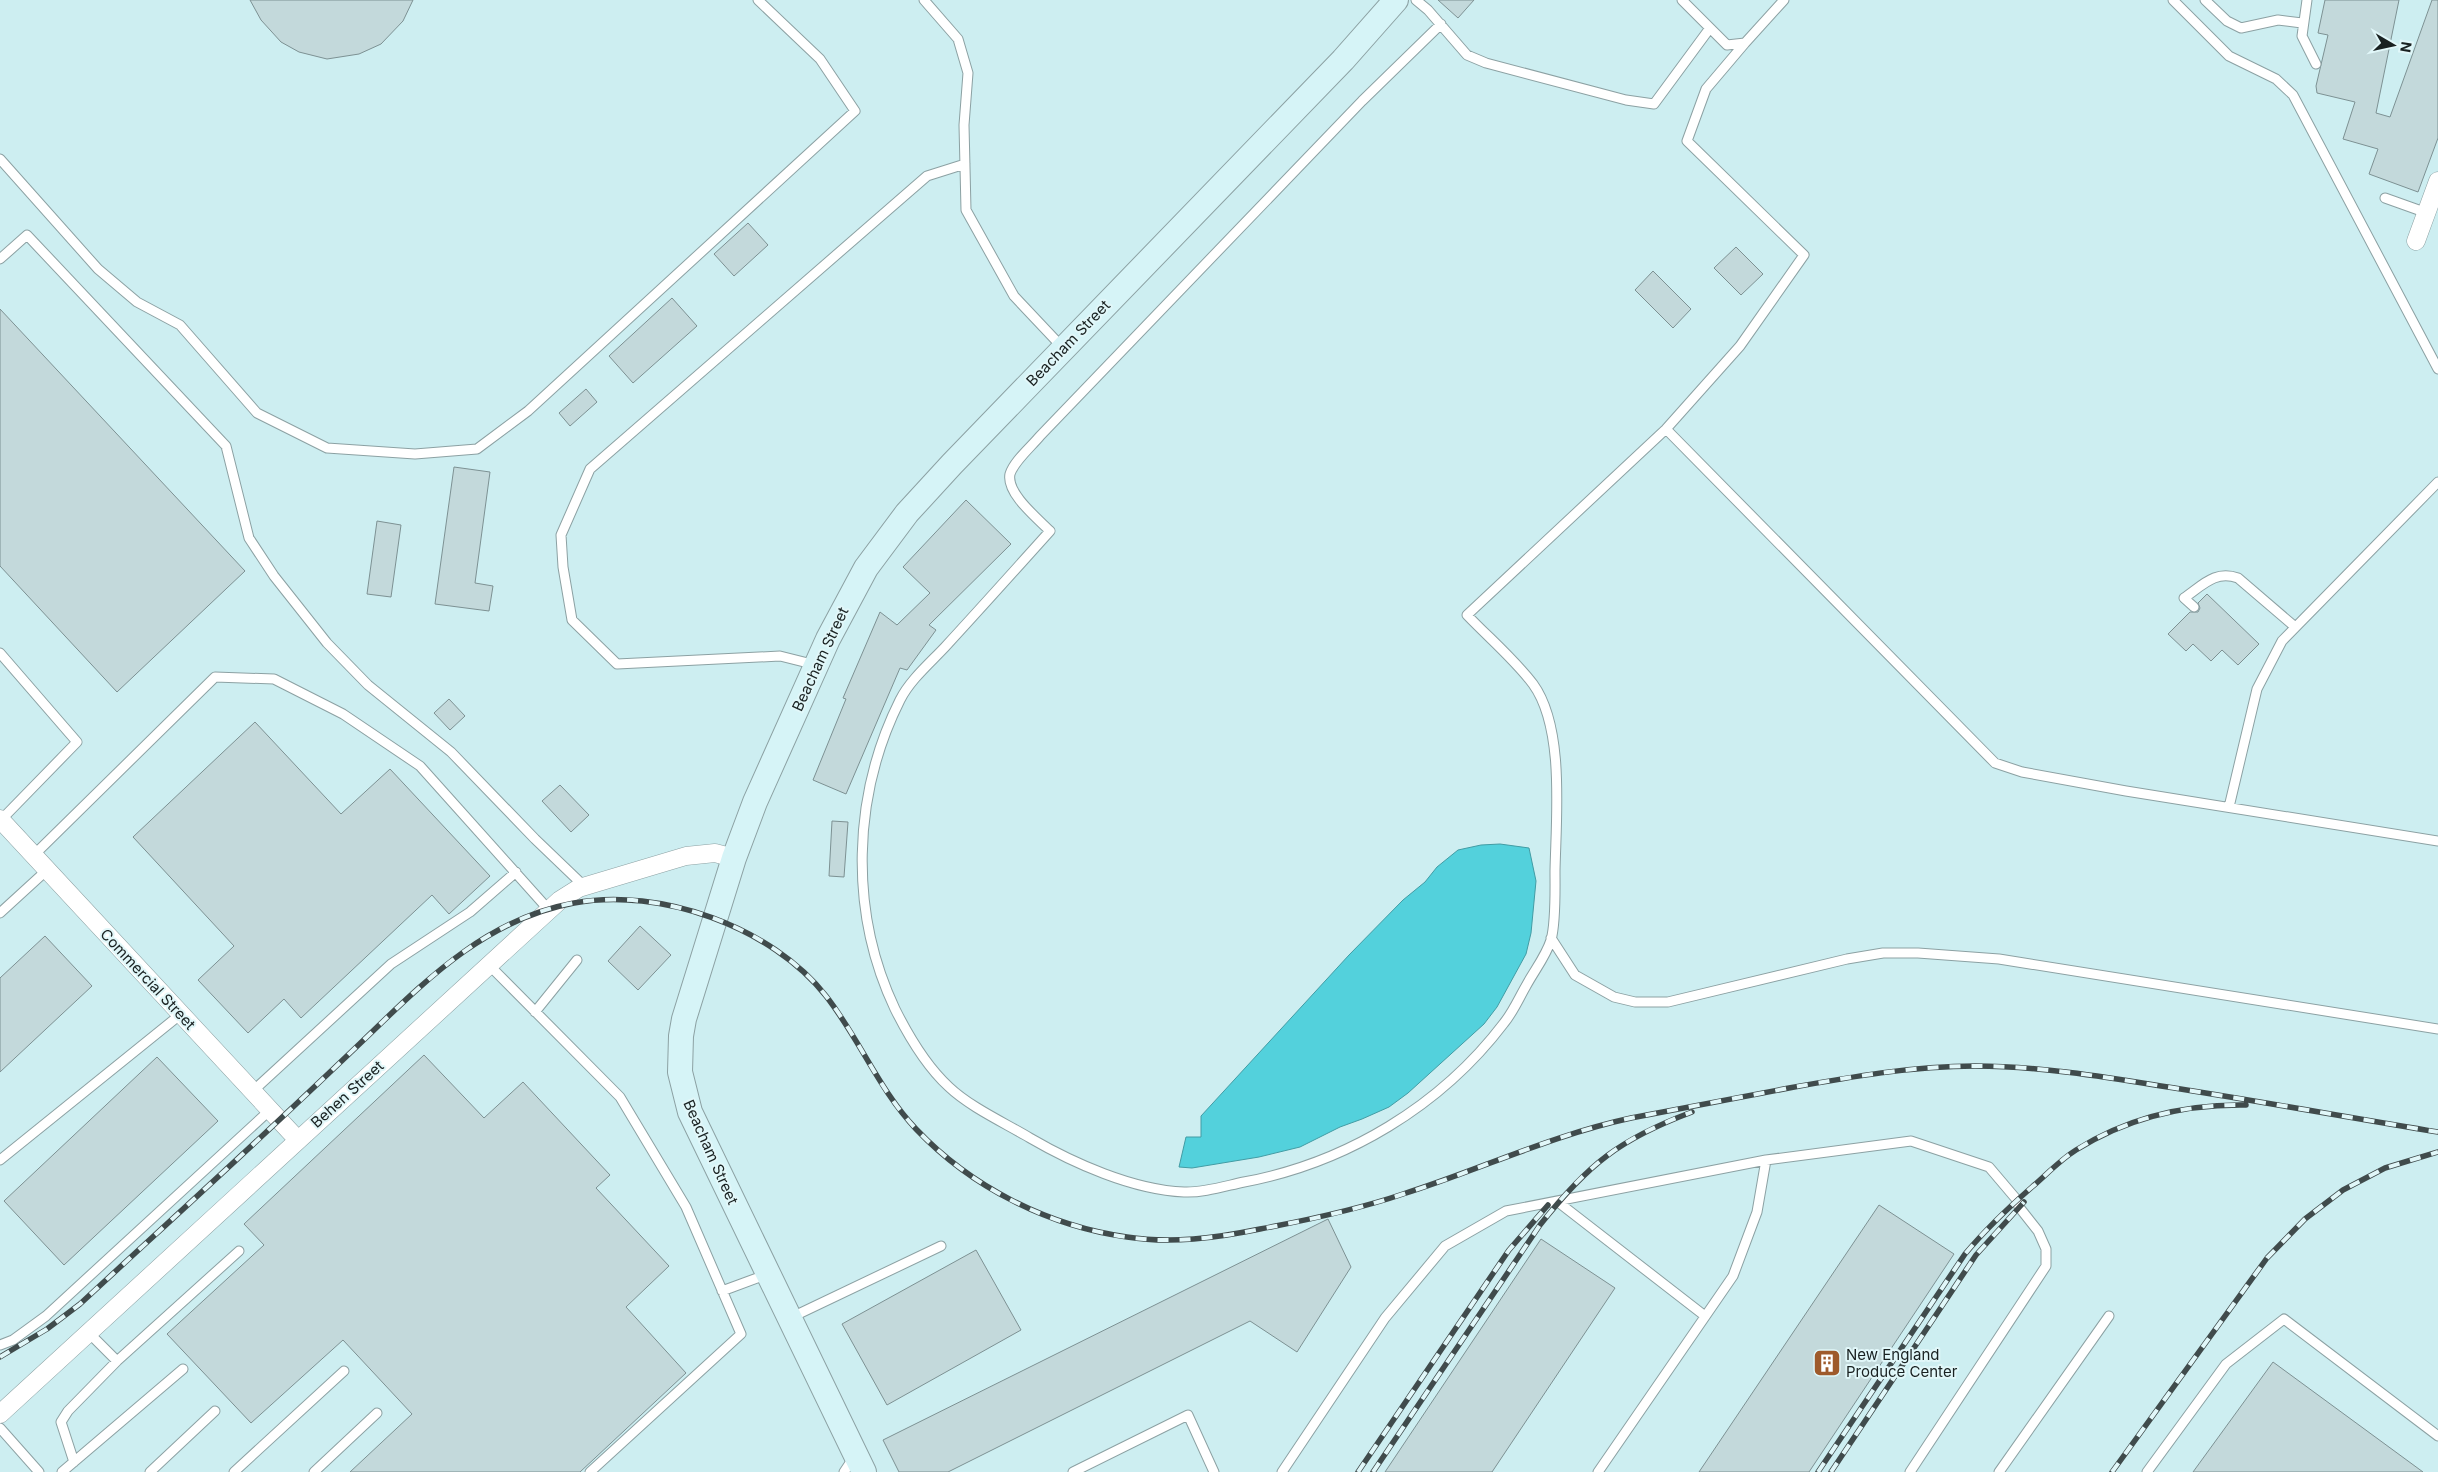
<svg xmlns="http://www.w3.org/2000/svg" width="2438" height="1472" font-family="Inter,sans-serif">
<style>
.built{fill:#cdeef1}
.water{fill:#53d1dc;stroke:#429ca4}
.building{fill:#c3d9db;stroke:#7d9193}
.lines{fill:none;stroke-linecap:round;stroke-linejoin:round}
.lane-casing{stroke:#8ca1a3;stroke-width:11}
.street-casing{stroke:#8ca1a3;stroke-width:19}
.secondary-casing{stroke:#8ca1a3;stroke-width:26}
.lane{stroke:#fff;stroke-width:9}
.street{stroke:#fff;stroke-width:18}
.secondary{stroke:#d6f4f7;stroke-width:24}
.rail-casing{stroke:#404b4c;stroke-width:5.5}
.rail{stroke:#e1f7f9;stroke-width:4;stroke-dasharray:11;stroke-linecap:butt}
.labels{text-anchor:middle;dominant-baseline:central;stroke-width:4;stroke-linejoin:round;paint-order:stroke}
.street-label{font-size:15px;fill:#192121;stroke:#e1f7f9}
.poi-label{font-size:15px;fill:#192121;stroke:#e1f7f9;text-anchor:start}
</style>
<rect width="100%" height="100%" fill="#e1f7f9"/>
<path class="built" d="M0,0H2438V1472H0Z"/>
<path class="water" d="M1500,844L1529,848L1536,881L1531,933L1526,954L1497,1007L1484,1024L1408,1093L1389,1107L1362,1119L1340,1127L1300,1147L1259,1157L1192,1168L1179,1167L1186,1137H1201V1116L1349,955L1403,900L1425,882L1437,867L1458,850L1481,845Z"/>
<path class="building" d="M250,0H413L403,21L381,44L359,54L327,59L299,52L281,42L261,20Z
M1438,0H1474L1458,18Z
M2325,0H2399L2376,113L2390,117L2432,0H2438V138L2418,192L2369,174L2378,149L2343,139L2355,102L2317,93L2316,86L2328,35L2318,33Z
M748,223L768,245L734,276L714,254Z
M1736,247L1763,274L1741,295L1714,268Z
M1653,271L1691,309L1673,328L1635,290Z
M672,298L697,326L633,383L609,356Z
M0,309L245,571L117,692L0,566Z
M586,389L597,402L570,426L559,413Z
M454,467L490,472L475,583L493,586L489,611L435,604Z
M966,500L1011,544L929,625L936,630L907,670L900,668L846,794L813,780L846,699L843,698L880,612L897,625L930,593L903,567Z
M377,521L401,525L391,597L367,594Z
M2207,594L2259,644L2238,665L2222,650L2211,661L2193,644L2186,651L2168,634L2190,612H2198L2200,608L2198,603Z
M449,699L465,716L450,730L434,713Z
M255,722L341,814L390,769L490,876L449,914L432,895L301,1018L284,999L248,1033L198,980L234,946L133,837Z
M560,785L589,815L571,832L542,801Z
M832,821L848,822L844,877L829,876Z
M640,926L671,955L638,990L608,961Z
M45,936L92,986L0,1072V978Z
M424,1055L484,1118L523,1082L610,1175L596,1188L669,1266L626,1307L686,1373L580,1472H350L412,1414L343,1340L251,1423L167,1334L264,1245L244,1224Z
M157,1057L218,1121L64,1265L4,1201Z
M1879,1205L1954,1254L1809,1472H1699Z
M1328,1219L1351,1267L1297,1352L1250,1321L948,1472H899L883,1440Z
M1541,1239L1615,1288L1492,1472H1385Z
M976,1250L1021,1330L887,1405L842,1324Z
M2273,1362L2423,1472H2193Z"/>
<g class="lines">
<g class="lane-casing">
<path id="lane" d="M924,0L958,39L968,73L964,125L966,210L1014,296L1063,348
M1416,0L1428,10L1467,55L1486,63L1626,100L1654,104L1710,28
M1682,0L1727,45L1745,43L1784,0
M2173,0L2229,56L2276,79L2293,95L2438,369
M2205,0L2227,21L2241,28L2278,20L2302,23
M2307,0L2302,36L2316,64
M1441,24L1362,101L1040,436C1031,447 1014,461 1010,474C1006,493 1037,518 1050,531C1015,570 980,609 945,647C930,663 910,680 900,700C852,796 849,912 895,1009C909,1037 926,1066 949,1087C970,1107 1005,1123 1030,1138C1073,1163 1133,1190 1184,1192C1203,1193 1225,1186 1244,1182C1346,1163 1441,1106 1504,1023C1513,1012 1519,998 1526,986C1534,971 1546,956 1551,940C1556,922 1555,890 1555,871C1556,818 1565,728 1533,684C1514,659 1489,638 1467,615L1666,429L1740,346L1804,255L1687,141L1706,89L1745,43
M0,159L98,269L137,302L180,325L257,413L327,448L415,454L477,449L528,411L855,111L820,59L758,0
M2385,198L2427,213
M0,259L27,235L226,446L249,538L274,576L327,643L368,685L451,752L535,839L584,886
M1666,429L1995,763L2022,772L2126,791L2438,841
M2194,607L2184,598C2203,585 2215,570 2238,578L2294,626
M0,653L77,742L1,820
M816,665L780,656L617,664L572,620L563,567L561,535L590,469L927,176L965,164
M2229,807L2257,689L2282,641L2438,482
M34,855L215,677L274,679L343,714L420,766L548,909
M0,913L47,870
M1551,938L1575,975L1614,997L1635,1002H1668L1847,959L1883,953H1918L1999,959L2438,1029
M489,965L620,1097L686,1207L741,1334L590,1472
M535,1012L577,960
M253,1091L391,964L470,912L516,872
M0,1160L181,1014
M1558,1202L1705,1316
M722,1291L768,1274
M790,1318L941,1246
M88,1332L117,1361L239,1251
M0,1345L13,1340L46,1316L270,1110
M0,1428L39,1472
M74,1462L61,1422L68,1411L117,1361
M62,1472L183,1369
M150,1472L215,1411
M234,1472L344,1371
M314,1472L377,1413
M844,1472L854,1457
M1073,1472L1188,1415L1214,1472
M1282,1472L1385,1318L1445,1246L1506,1211L1766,1160L1911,1141L1989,1167L2017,1200L2019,1207L2038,1231L2046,1249V1266L1910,1472
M1598,1472L1733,1276L1757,1212L1766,1160
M1999,1472L2109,1316
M2147,1472L2226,1364L2284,1319L2438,1436"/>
</g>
<g class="street-casing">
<path id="street" d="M2416,241L2438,181
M0,819L297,1139
M0,1414L560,900L579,888L686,856L715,853L734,858"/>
</g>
<g class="secondary-casing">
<path id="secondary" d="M864,1472L690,1112L680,1072L681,1036L684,1019L734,858L755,802L828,639L866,568L907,513L952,464L1343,60L1396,0"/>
</g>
<use href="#lane" class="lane"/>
<use href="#street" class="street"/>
<use href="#secondary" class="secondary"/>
<g class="rail-casing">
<path id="rail" d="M0,1357L47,1329L80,1304C146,1243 212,1183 277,1122C309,1092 342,1061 374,1030C432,974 491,918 574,903C660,887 772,927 826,996C859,1038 879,1090 916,1129C971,1187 1048,1226 1127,1237C1171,1244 1216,1238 1260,1229C1308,1220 1356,1210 1403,1194C1479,1170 1552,1135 1631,1118C1683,1108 1736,1098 1789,1088C1850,1077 1912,1066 1975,1066C2036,1066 2100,1076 2161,1086C2253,1100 2346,1117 2438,1132
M1358,1472L1509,1250L1548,1205
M1373,1472L1540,1225C1588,1164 1620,1139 1692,1112
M1818,1472L1965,1254C1986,1229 2008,1208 2032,1187C2046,1175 2060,1160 2076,1150C2127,1118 2186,1104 2246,1105
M1831,1472L1976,1255L2024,1202
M2112,1472L2267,1258L2305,1219L2343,1190L2385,1168L2438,1152"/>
</g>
<use href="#rail" class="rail"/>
</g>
<defs>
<g id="building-square" transform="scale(1.4375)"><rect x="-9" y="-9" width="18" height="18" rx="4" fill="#9e5a2b" stroke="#e1f7f9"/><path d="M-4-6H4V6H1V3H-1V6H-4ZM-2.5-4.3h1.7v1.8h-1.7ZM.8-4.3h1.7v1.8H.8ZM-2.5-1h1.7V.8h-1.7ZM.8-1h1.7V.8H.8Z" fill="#fff"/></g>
</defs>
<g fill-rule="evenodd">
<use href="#building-square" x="1827" y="1363"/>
</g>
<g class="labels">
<g class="street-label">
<text transform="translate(1068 343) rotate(-46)">Beacham Street</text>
<text transform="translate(820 659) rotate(-65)">Beacham Street</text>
<text transform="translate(148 979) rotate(47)">Commercial Street</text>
<text transform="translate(347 1094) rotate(-42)">Behen Street</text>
<text transform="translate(711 1152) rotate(66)">Beacham Street</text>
</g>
<g class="poi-label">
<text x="1846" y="1354">New England<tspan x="1846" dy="17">Produce Center</tspan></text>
</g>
</g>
<g transform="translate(2393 45) rotate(99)" stroke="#e1f7f9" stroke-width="4" paint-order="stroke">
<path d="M0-4L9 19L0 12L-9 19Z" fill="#192121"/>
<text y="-8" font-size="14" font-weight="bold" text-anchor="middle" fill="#192121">N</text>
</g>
</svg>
